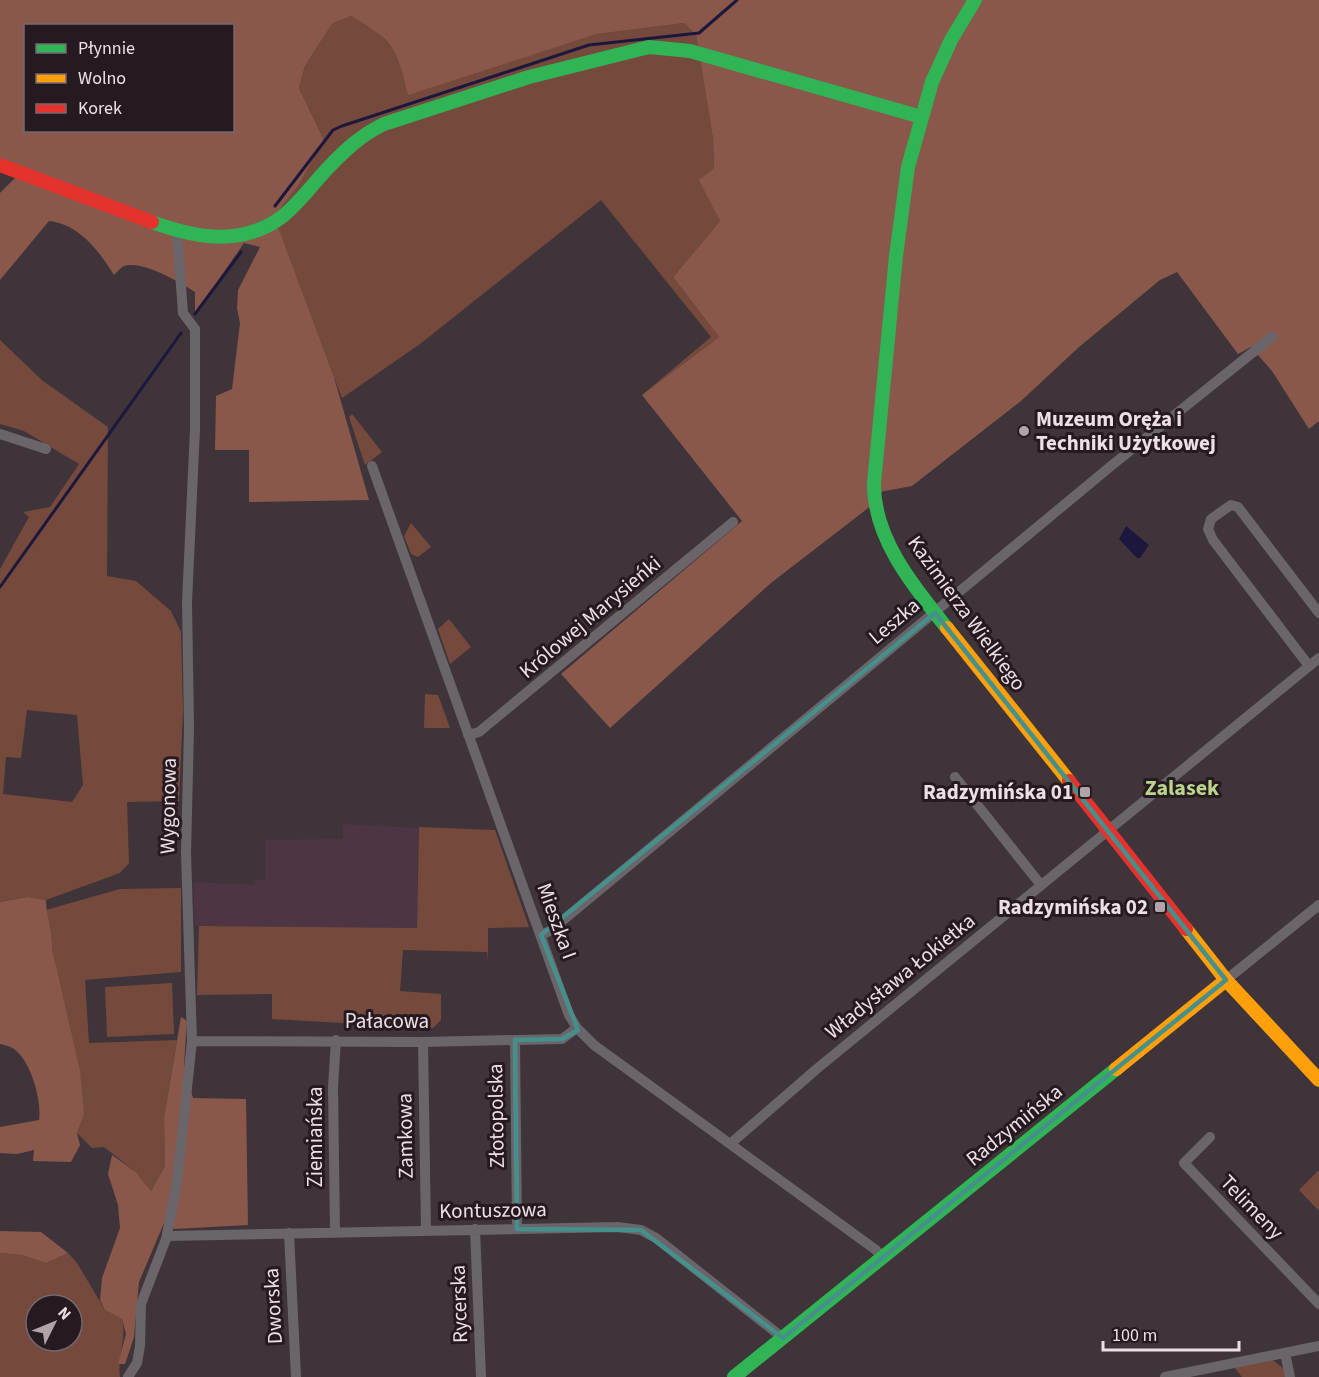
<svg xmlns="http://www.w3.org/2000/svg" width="1319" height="1377" font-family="'Source Sans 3',sans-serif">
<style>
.built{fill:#4e3544}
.green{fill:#754a3d;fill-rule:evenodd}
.forest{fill:#89584a;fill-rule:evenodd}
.water{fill:#1d173d}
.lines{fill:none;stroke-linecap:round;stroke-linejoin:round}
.stream{stroke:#1d173d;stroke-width:3}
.street{stroke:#6a656b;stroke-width:10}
.fast{stroke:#30b455;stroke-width:14}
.slow{stroke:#ff9f0a;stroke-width:14}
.jam{stroke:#e5322d;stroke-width:14}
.marked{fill:none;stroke:#46908c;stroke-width:4.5;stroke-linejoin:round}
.poi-dot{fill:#b0a3aa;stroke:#241a20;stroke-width:2}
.labels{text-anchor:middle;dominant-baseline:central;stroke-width:6;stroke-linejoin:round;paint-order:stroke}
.poi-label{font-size:21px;font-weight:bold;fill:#eddfe7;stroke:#241a20;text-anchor:end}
.street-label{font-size:21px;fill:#eddfe7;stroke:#241a20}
.neighbourhood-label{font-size:22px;font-weight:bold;fill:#bbd48b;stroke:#241a20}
</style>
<rect width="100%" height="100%" fill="#3f343a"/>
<path class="built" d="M343,824L418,828L417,928L195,926L193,882L255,885V880H266V840L343,839Z"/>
<path class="green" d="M351,16L377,31L398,54L408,94L597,34L684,23L696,35L713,139L714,168L700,180L720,221L673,277L719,337L642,395L711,337L601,200L420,344L342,398L278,228V212L300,183L324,140L299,88L305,66L332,24Z
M0,340L43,381L108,427L107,576L136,581L171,611L181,632L183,710L179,801L127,802L129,863L120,873L46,900L26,897L0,902V569L29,517L23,512L50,507L79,464L24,431L0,424ZM27,710L77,715L83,785L72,802L3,794L6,757L21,758Z
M352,414L382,452L365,465L349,417Z
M411,523L431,547L418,557L411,554L404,536Z
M449,619L471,647L450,664L438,629Z
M425,694L438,695L450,728H424Z
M419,827L495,830L529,927L488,928V961L487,952L403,950L400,991L441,994V1020L433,1028L272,1019V994L197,995L199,926L417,928Z
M181,888V972L85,980L89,1043L177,1040L164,1118L165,1166L151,1191L136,1172L104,1147L92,1148L77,1133L84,1115L52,949C53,934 46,924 46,910L120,889Z
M172,983L174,1034L107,1037L105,987Z
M1319,1170V1211L1299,1190Z
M0,1253L22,1255L46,1263L68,1253L77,1263L105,1310L122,1319C127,1341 117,1355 120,1377H0ZM36,1305H72V1341H36Z
M1273,1360L1284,1369L1285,1377H1242L1234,1367Z"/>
<path class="forest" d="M0,0H1319V421L1309,429L1272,371L1251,347L1238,354L1177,272L1160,280L1079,347L1021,401L912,486L874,493L876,502L771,583L610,728L561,674L742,521L642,395L719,337L673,277L720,221L699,180L714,168L713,139L696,35L684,23L597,34L408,95C397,47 394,41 351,16L332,24L305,66L299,88L324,140L300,183L278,212V227L334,377L369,500L249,502V450H215L216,396L232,389L240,323L237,308L238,290L260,247L244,243L195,314V292C180,282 148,264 130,265C122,265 119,270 114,275C99,251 79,224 49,221L0,280V193L25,168L0,160ZM26,26H232V130H26Z
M27,897L46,900C46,917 53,932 52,949L80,1071L84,1115L77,1133L80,1145L71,1162L33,1161L34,1150L17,1154L0,1153V1127L39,1120C42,1101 31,1061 14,1049C10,1046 4,1045 0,1044V902Z
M181,1017L187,1021L184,1065L193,1098L246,1099L248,1225L174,1229L164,1223L139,1282L134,1337L125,1364H118L126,1334L122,1319L105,1310L100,1300L102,1278L120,1228L118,1205L108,1174L112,1155L136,1172L151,1191L165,1166L164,1118Z
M0,1231L41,1232L68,1253L46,1263L22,1255L0,1253Z"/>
<path class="water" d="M1126,526L1149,545L1140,558H1137L1119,539Z"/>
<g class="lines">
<path class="stream" d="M275,206L333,130L342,126L589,45L699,33L737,0
M195,314L241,252
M0,587L181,333"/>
<path class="street" d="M0,434L46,449
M372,466L569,1015L577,1028L594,1045L876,1250L883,1258
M1309,666L1213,540L1208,529L1211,519L1231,505L1238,507L1319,613
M468,735L479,732L733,522
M955,777L1041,885
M541,935L550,931L1111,466L1272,337
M1226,980L1319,905
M515,1040L517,1229
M192,1041L423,1042L562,1039L577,1028
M423,1042L426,1230
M1210,1137L1184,1163L1319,1304
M730,1144L819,1067L1319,658
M475,1229L481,1377
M289,1233L296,1377
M335,1233L333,1087L336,1040
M167,1236L617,1227L641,1230L656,1238L783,1338
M1285,1353L1290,1377
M128,1377L137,1363L140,1346L141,1304L166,1239L177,1182L192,1041L186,853L189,728L187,602L195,429V329L183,313L177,231
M1165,1377L1319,1346"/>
<path class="fast" d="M152,222C195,238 243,247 283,216C299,203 313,184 327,169C345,150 361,135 384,124L529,77L649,47L690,51L918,116
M947,628C914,587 873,538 874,483L896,256L908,167L932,82L951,40L975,0
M734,1377L1116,1069"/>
<path class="slow" d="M947,628L1069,781
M1186,929L1226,980L1319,1080
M1116,1069L1226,980"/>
<path class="jam" d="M0,165L152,222
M1069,781L1186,929"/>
</g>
<path class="marked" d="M935,613L1226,980L783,1338L641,1230L517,1229L515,1040L562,1039L578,1030L541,935Z"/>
<g class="poi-dot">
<circle cx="1024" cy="431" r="6"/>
<rect x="1079" y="786" width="12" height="12" rx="3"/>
<rect x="1154" y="901" width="12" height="12" rx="3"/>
</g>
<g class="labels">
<g class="poi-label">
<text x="1036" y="419" text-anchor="start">Muzeum Oręża i<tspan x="1036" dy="24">Techniki Użytkowej</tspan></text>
<text x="1073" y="792">Radzymińska 01</text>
<text x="1148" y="907">Radzymińska 02</text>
</g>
<g class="street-label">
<text transform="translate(967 613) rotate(54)">Kazimierza Wielkiego</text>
<text transform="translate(590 617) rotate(-40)">Królowej Marysieńki</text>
<text transform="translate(894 621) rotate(-40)">Leszka</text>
<text transform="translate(168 806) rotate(-89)">Wygonowa</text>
<text transform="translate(557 921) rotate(70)">Mieszka I</text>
<text transform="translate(900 976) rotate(-39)">Władysława Łokietka</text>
<text x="387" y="1021">Pałacowa</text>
<text transform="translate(496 1116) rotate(-91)">Złotopolska</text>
<text transform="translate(1014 1125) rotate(-39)">Radzymińska</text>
<text transform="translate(405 1136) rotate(-91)">Zamkowa</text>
<text transform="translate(315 1137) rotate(-90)">Ziemiańska</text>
<text transform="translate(1252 1207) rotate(46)">Telimeny</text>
<text transform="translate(493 1210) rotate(-1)">Kontuszowa</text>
<text transform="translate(459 1304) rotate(-92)">Rycerska</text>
<text transform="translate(273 1306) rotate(-93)">Dworska</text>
</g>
<g class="neighbourhood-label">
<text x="1182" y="788">Zalasek</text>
</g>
</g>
<rect x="24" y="24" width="210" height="108" fill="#241a20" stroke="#746970" stroke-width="1.5"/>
<rect x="36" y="44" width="30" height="9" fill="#30b455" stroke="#746970" stroke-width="1.5"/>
<text x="78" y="54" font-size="18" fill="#eddfe7">Płynnie</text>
<rect x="36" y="74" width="30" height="9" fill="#ff9f0a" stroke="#746970" stroke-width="1.5"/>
<text x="78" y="84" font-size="18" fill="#eddfe7">Wolno</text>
<rect x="36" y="104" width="30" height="9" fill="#e5322d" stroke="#746970" stroke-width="1.5"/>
<text x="78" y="114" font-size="18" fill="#eddfe7">Korek</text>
<g transform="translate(54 1323) rotate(47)"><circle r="28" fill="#241a20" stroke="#746970" stroke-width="1.5"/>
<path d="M0-4.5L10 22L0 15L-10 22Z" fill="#b0a3aa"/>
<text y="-9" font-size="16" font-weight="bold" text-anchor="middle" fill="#eddfe7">N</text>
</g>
<path d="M1103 1341v9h136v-9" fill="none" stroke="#eddfe7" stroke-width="3"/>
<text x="1112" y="1341" font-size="18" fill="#eddfe7" stroke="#241a20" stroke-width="4.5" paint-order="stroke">100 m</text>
</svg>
